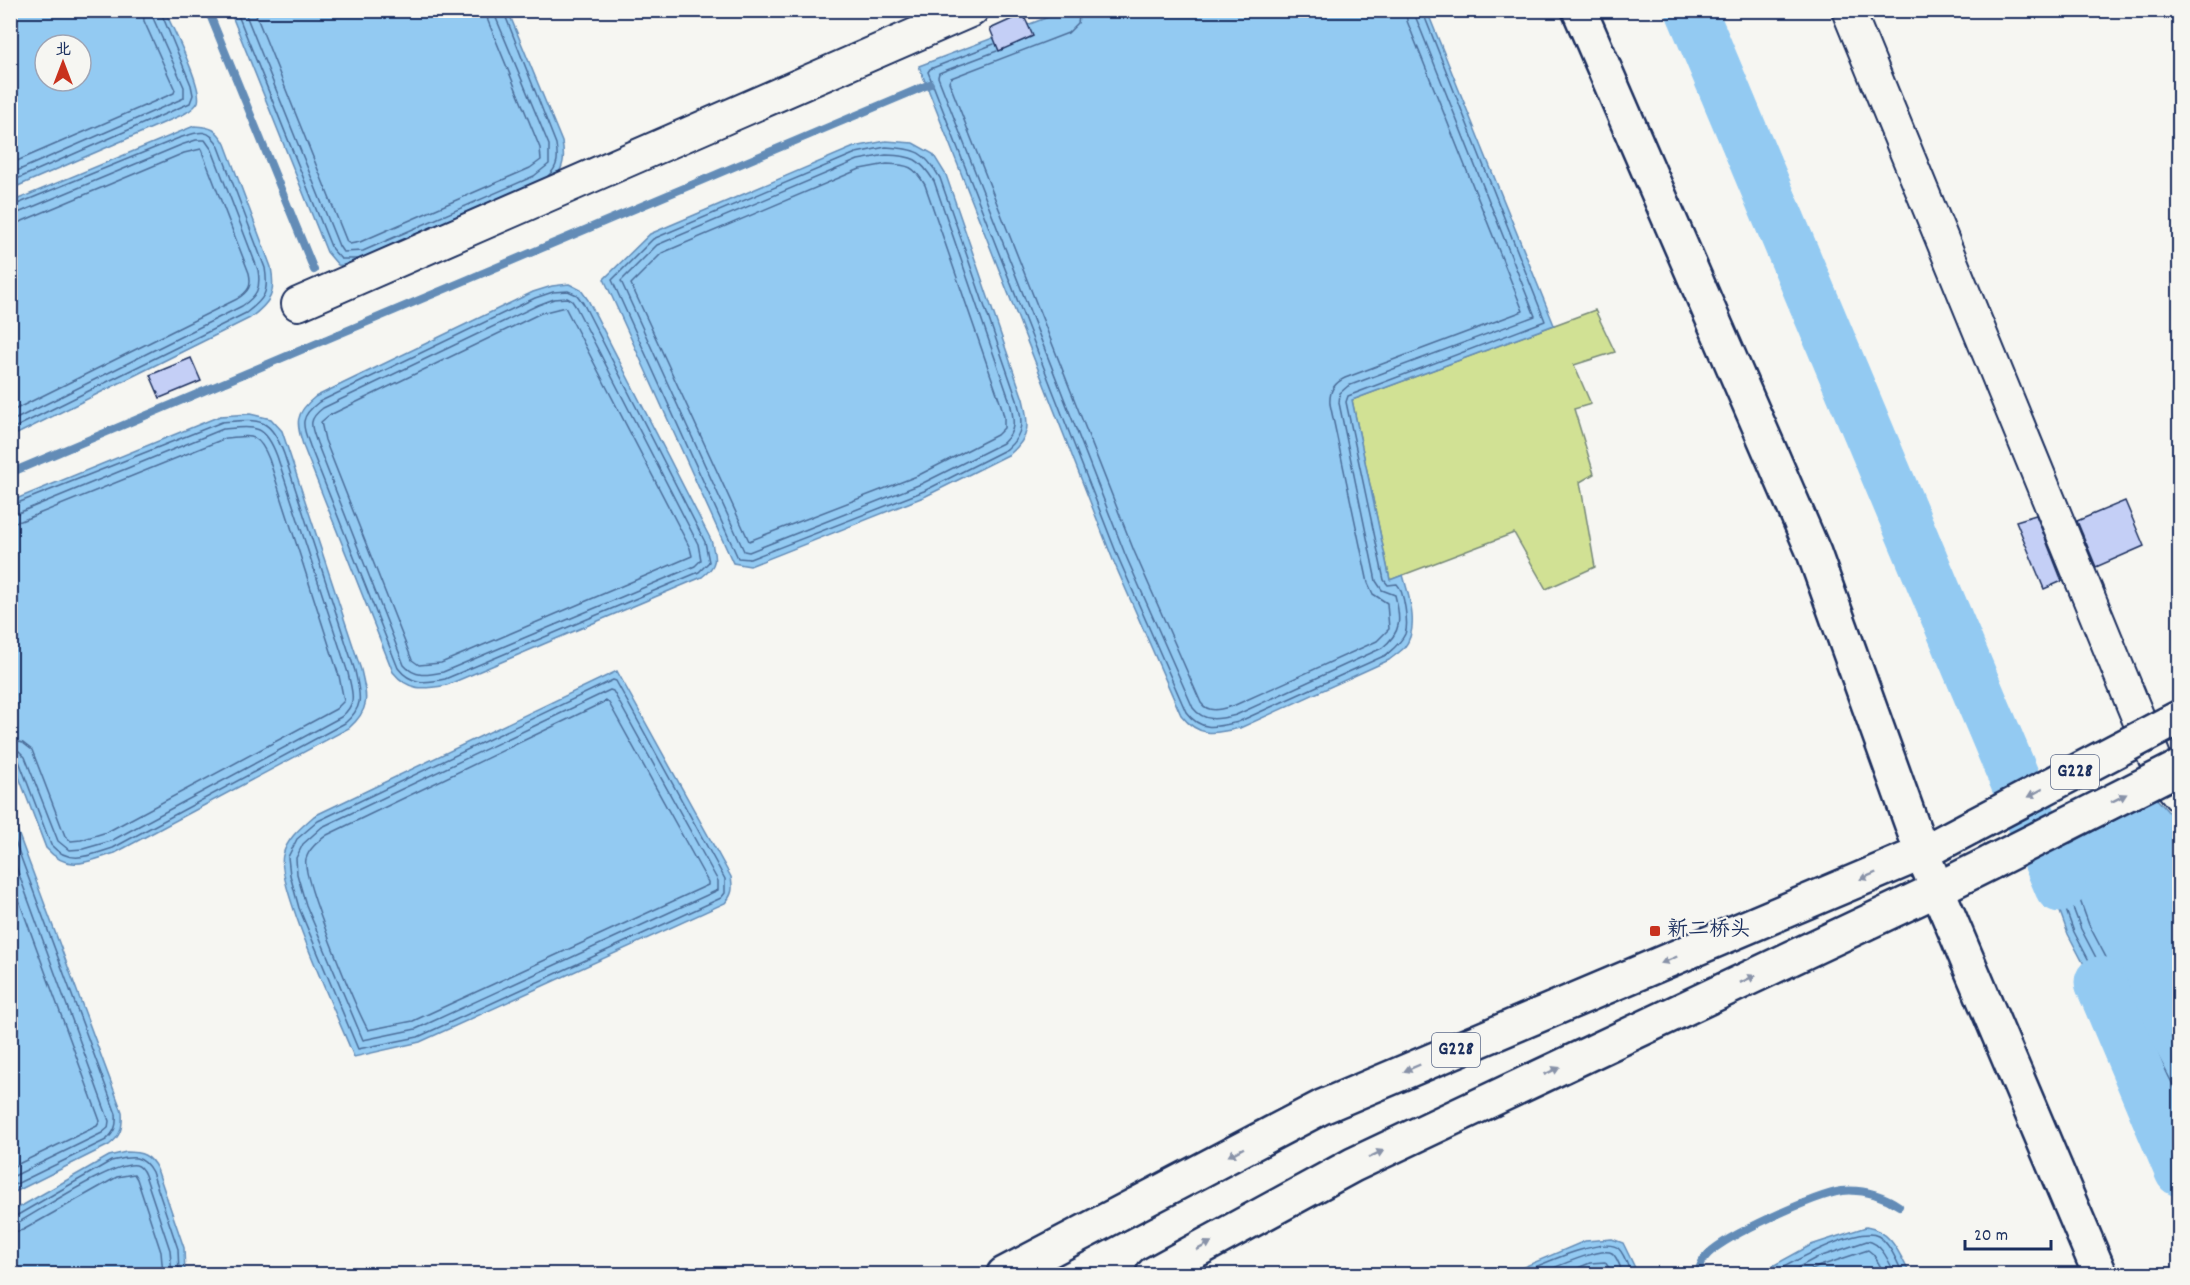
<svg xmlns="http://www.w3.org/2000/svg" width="2190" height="1285" font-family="Dekko,'LXGW WenKai TC',sans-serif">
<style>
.green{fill:#d1e194;stroke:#768879;stroke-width:1.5}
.water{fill:#93caf2;stroke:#638cb7;stroke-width:1.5;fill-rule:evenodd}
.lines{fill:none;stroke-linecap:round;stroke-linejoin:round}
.shore{stroke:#4b6d99;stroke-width:1.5}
.stream{stroke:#638cb7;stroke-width:8}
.river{stroke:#93caf2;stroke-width:51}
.building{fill:#c4cff6;stroke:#1b2f5e;stroke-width:1.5}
.minor-casing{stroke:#1b2f5e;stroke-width:36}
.tertiary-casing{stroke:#1b2f5e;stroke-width:38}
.trunk-casing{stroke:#1b2f5e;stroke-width:38}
.minor{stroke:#f6f6f2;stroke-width:32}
.tertiary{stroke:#f6f6f2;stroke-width:33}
.trunk{stroke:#f6f6f2;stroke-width:33}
.trunk-bridge-casing{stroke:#1b2f5e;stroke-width:38;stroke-linecap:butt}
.trunk-bridge{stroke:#f6f6f2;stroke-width:33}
.oneway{fill:#8892a8}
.poi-dot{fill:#c8321e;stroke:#f6f6f2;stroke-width:2}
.labels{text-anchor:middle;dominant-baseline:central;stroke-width:4.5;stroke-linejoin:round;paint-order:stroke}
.shield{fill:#f6f6f2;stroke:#5d6b8a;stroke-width:1.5}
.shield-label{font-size:20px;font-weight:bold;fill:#1b2f5e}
.poi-label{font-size:21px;fill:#1b2f5e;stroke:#f6f6f2;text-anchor:start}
</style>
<rect width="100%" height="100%" fill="#f6f6f2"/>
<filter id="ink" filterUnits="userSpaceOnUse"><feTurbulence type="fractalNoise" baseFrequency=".0167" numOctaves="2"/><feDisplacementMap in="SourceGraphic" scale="12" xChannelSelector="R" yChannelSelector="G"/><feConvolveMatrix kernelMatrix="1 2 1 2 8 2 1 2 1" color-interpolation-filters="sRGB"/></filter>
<g filter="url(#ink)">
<path class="green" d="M1595,310L1615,352L1574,365L1591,404L1574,409L1594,474L1580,482L1595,567L1546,589L1514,533L1390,580L1352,400Z"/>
<path class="water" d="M11,10L165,11C172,27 203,87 198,102C195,108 189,111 184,114L11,189ZM45,45H81V81H45Z
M230,11H508L562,142C565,158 564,167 554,180L351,266L338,265L327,252Z
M1064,11H1427L1554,325L1352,400L1390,580L1403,575C1409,596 1420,629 1404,648C1400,652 1394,656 1389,660L1240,728C1215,734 1199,738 1181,715L1113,560L919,66Z
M194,126C211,127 217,129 225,144L271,267C276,294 271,302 250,318L11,437V202Z
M886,141L913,143L933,154L946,175L1023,399C1029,424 1031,436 1010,454L926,496L750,566L733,563L604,279L650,234L854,147Z
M569,284L581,290L588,300L711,540C716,558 718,565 702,577L447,685C424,689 409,692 393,672L304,448C296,423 294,414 315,397L533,292L552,286Z
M250,414L271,419L282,431L361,670C367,697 371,708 349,728L115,853C87,862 68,873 46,848L11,756V501L220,416Z
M617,671L731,877C733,888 733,894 725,903L420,1042L354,1057C340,1022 275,883 283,855C287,838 302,827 314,816Z
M2141,781L2179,824V1176L2164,1139L2166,1120L2068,934L2033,837Z
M10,811L122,1112C123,1127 121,1136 109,1145L11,1194Z
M126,1152C142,1152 150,1155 157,1169L184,1248L185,1274H11V1212L109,1156Z
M1866,1227C1892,1231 1899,1253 1910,1274H1758L1811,1245Z
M1612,1239L1623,1243L1638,1274H1507L1585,1241Z"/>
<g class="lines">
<path class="shore" d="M236,10L332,249L341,259H357
M244,10L339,246L343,252L363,251L534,176L549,164V145L496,18L495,10
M254,10L347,242L350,244L360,242L530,168L541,160L540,148L488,21L486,10
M503,10L556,144C558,157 559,166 548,176
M1080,10L1078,23L1068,33L951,78L949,82L1134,551L1201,703C1209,714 1222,709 1233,706L1377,641L1389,629L1387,603L1373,594L1368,583L1330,404C1329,392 1334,383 1345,378L1523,311L1407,21L1406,10
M994,44L930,69L928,72L1118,557L1186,712C1201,732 1216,727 1238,722L1386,655C1393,649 1401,643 1405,634C1409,624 1404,591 1397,584L1388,585L1384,580L1346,402L1348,396L1545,321L1422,10
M997,51L939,73L938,77L1125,554L1193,708C1205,723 1219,719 1236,715L1382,648C1402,632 1401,619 1395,595L1382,590L1376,581L1339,403L1340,393L1348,386L1535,316L1416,18L1415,10
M886,147C917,149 924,151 940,178L1017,400C1023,421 1024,434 1007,449L924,491L750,559L738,558L612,280L653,239L856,153Z
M886,155C914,156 919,158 934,181L1010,402C1014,420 1017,430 1003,443L921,484L749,552L744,551L621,281L657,245L858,160Z
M10,164L174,93L175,90L144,21L143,10
M887,164C909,165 914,166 925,185L1001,405L1004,417V428L997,435L917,476L749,541L631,284L662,253L860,169Z
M10,174L184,98V87L153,18L152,10
M10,182L190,103L193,95L191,85L160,10
M10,207L179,138C197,132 209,126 219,147L265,268C269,292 265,299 246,313L10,430
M10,214L18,213L181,145L196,140H205L212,150L258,270C261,288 257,296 242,306L10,422
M10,223L20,222L184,153L201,149L249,273C252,286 249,291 237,299L10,412
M568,291L577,295L583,303L705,542L709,562L699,572L445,679C426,683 411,685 398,668L310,446C302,424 299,417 319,402L535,298L553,292Z
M567,298L572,301L576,307L698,544L701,560L695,566L443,672C428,675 415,678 404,665L317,443C311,426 307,420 323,408L538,305L554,299Z
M565,307L690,548L692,556L441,663L419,665L412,660L325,440L321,422L328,416L541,313Z
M10,506L222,422C259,419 270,416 284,454L355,671C360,695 365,706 345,723L113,848C90,855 70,866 51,845L19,761L15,757H10
M10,514L18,513L223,429C256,426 265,424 277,456L348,673C352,693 358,703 341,717L111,841L83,849L69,850L58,841L25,757L19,751L10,749
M10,523L21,521L226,438C252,436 258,432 269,459L339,676L344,701L336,709L107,832L81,840L71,841L65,836L32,750L23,743L10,740
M613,680L616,681L725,879V893L721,898L418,1037L358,1049L299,908L290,875L288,857L297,839L318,821Z
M610,690L613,691L718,881V890L416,1029L363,1040L306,905L297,874L296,858L303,844L322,827Z
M606,701L609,703L708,882V885L413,1021L368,1030C356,1008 301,877 306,859C309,848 319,841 327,835Z
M2124,815L2063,847L2062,850L2089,925L2180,1098
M10,828L116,1114C117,1125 115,1132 106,1140L10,1187
M10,850L109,1121L108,1128L102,1133L10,1178
M2052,852L2081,929L2178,1114L2180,1141
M2046,855L2074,932L2171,1117L2170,1138L2180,1161
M10,876L100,1121L97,1126L10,1168
M10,1216H16L111,1161C130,1157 142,1153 152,1172L178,1249L179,1274
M10,1224L19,1222C41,1210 114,1161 136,1165C141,1166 143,1170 145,1175L170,1250L172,1274
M10,1233L23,1230L117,1177L134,1174L137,1179L161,1252L163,1274
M1519,1274C1536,1267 1605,1234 1619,1249C1625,1255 1628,1267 1631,1274
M1539,1274C1552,1269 1601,1246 1612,1253C1617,1256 1621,1269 1623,1274
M1563,1274L1590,1263L1605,1262L1613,1274
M1771,1274C1789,1264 1859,1225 1878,1236C1890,1243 1897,1262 1903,1274
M1786,1274L1816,1258L1867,1241C1882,1243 1889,1262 1895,1274
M1804,1274L1820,1266L1868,1250L1873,1254L1885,1274"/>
<path class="stream" d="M208,10L314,270
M10,473L930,84
M1698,1274C1699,1267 1702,1260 1708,1254C1727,1235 1815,1195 1842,1191C1863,1189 1882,1195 1899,1206"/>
<path class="river" d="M1691,10L2060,887
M2100,982L2180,1171"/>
</g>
<path class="building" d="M1023,14L1033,36L999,51L990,29Z
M191,358L201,381L160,398L150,375Z
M2125,501L2144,546L2096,567L2077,521Z
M2036,515L2062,581L2044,589L2016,521Z"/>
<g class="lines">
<g class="minor-casing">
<path id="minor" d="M1848,10L2155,759L2166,779L2180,796
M298,304L972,10"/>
</g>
<g class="tertiary-casing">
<path id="tertiary" d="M1579,10L1814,553L1922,853L2100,1274"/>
</g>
<g class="trunk-casing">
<path id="trunk" d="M1004,1274L1322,1107L1922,853L1971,827
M1153,1274L1353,1165L1938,889L1992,862"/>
</g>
<use href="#minor" class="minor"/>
<use href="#tertiary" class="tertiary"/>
<use href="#trunk" class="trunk"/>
<g class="trunk-bridge-casing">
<path id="trunk-bridge" d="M1971,827L2180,717
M1992,862L2180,767"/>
</g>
<use href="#trunk-bridge" class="trunk-bridge"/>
</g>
<defs><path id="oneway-solid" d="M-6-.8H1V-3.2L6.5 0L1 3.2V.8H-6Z" transform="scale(1.5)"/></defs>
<g class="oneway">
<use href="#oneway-solid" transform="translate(2035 793) rotate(152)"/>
<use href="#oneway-solid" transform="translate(2119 798) rotate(-27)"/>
<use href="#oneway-solid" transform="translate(1868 876) rotate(157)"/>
<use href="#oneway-solid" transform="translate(1669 960) rotate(157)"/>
<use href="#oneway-solid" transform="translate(1748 979) rotate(-25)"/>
<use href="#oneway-solid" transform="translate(1412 1068) rotate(157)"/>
<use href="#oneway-solid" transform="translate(1552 1071) rotate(-25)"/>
<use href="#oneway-solid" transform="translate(1236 1152) rotate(152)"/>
<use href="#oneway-solid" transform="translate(1376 1154) rotate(-25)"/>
<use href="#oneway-solid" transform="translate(1204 1246) rotate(-29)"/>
</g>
</g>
<rect class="poi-dot" x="1649" y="925" width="12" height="12" rx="3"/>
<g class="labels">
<g class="shield">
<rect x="2051" y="755" width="48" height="34" rx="4.5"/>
<rect x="1432" y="1033" width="48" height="34" rx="4.5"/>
</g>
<g class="shield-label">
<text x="2075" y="772">G228</text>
<text x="1456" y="1050">G228</text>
</g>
<g class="poi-label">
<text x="1667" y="931">新二桥头</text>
</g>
</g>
<rect width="2190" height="1285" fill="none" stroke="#f6f6f2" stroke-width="36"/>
<rect x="18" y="18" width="2154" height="1249" fill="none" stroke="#1b2f5e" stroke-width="2" filter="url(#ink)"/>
<g transform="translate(63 63)"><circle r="28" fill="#f6f6f2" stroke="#9ea6b7" stroke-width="1.5"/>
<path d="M0-4.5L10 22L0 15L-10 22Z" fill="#c8321e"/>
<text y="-9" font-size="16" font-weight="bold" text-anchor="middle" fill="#1b2f5e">北</text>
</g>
<path d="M1965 1240v9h86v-9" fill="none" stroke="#1b2f5e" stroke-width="3"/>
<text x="1974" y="1240" font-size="18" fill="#1b2f5e" stroke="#f6f6f2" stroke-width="4.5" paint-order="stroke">20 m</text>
</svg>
